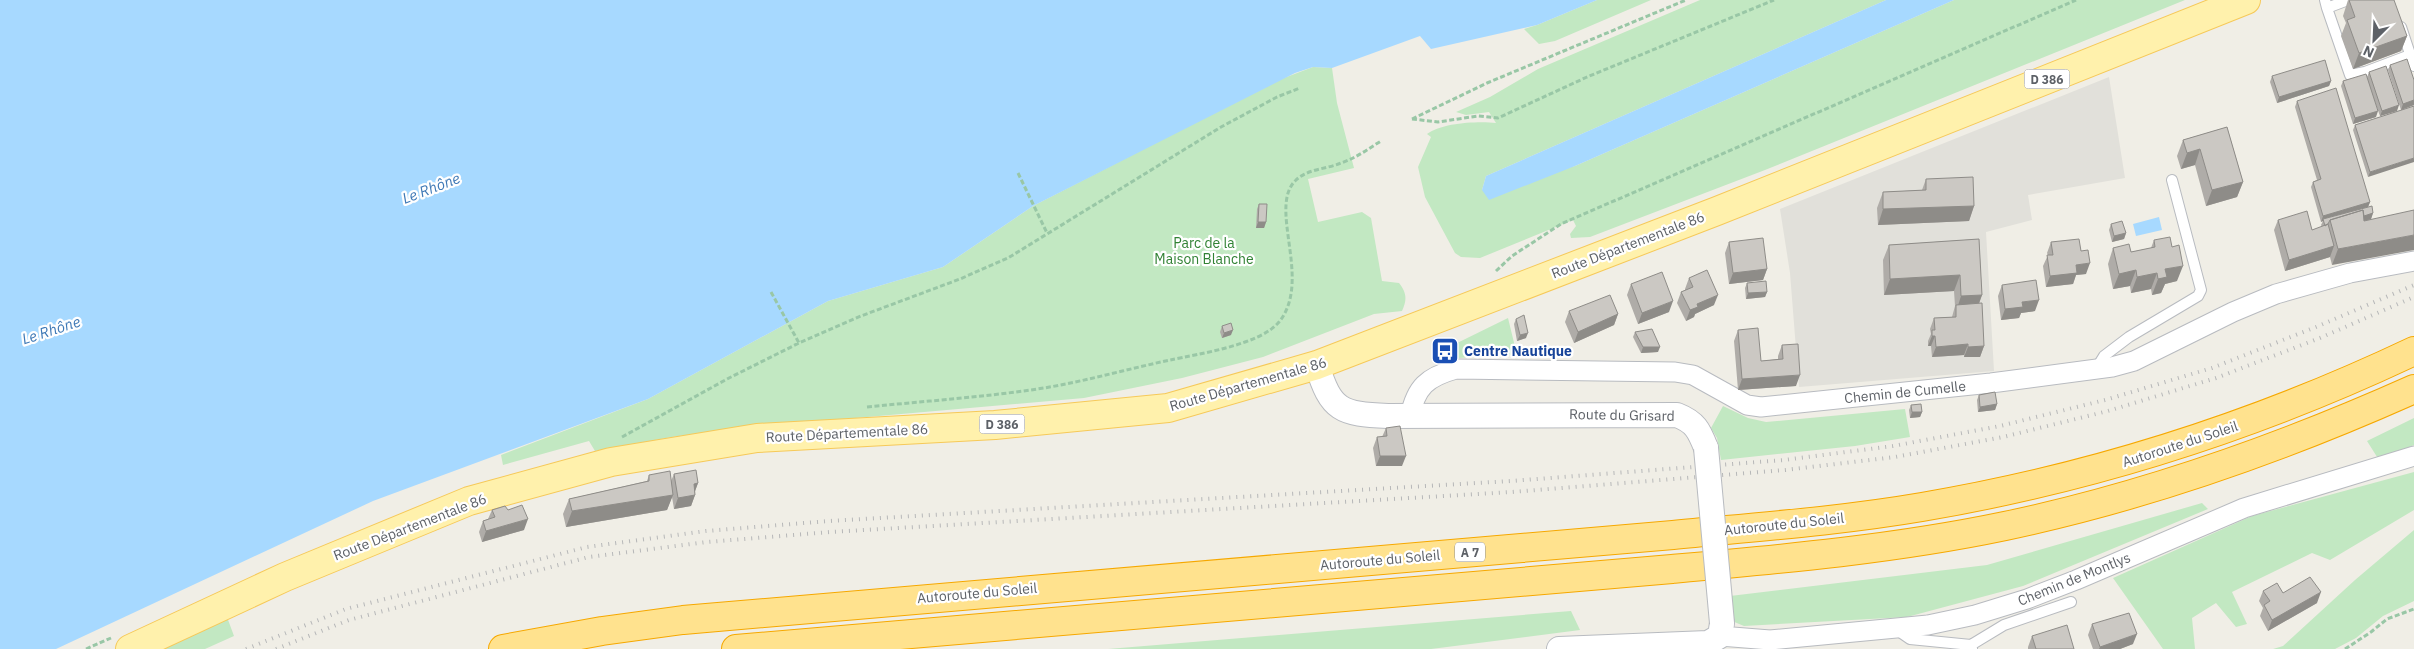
<svg xmlns="http://www.w3.org/2000/svg" width="2414" height="649" font-family="'IBM Plex Sans',sans-serif">
<style>
.industrial{fill:#e1e0da}
.green{fill:#c2e8c2}
.water{fill:#a7d9ff}
.lines{fill:none;stroke-linecap:round;stroke-linejoin:round}
.service-casing{stroke:#b8bbc0;stroke-width:12}
.minor-casing{stroke:#b8bbc0;stroke-width:21}
.tertiary-casing{stroke:#b8bbc0;stroke-width:26}
.primary-casing{stroke:#f6c959;stroke-width:30}
.motorway-casing{stroke:#f6a800;stroke-width:30}
.path{stroke:#99c7a6;stroke-width:3;stroke-dasharray:5 2.5;stroke-linecap:butt}
.service{stroke:#fff;stroke-width:10}
.minor{stroke:#fff;stroke-width:19}
.tertiary{stroke:#fff;stroke-width:24}
.primary{stroke:#fff1ac;stroke-width:28}
.motorway{stroke:#ffe28e;stroke-width:28}
.rail{stroke:#b6b7b8;stroke-width:4;stroke-dasharray:1 6;stroke-linecap:butt}
.tertiary-bridge-casing{stroke:#b8bbc0;stroke-width:26;stroke-linecap:butt}
.tertiary-bridge{stroke:#fff;stroke-width:24}
.wall{fill:#afaca8}
.shaded-wall{fill:#8e8c88}
.building{fill:#cbc8c3;stroke:#8e8c88}
.labels{text-anchor:middle;dominant-baseline:central;stroke-width:4.5;stroke-linejoin:round;paint-order:stroke}
.shield{fill:#fff;stroke:#8e9095;stroke-width:1}
.shield-label{font-size:12px;font-weight:bold;fill:#5d6167}
.park-label{font-size:14px;fill:#318234;stroke:#fff}
.street-label{font-size:14px;fill:#5d6167;stroke:#fff}
.transit-label{font-size:14px;font-weight:bold;fill:#164399;stroke:#fff;text-anchor:start}
.water-label{font-size:15px;font-style:italic;fill:#3f79b6;stroke:#fff}
</style>
<rect width="100%" height="100%" fill="#f0eee6"/>
<path class="industrial" d="M2109,77L2125,178L2028,195L2032,220L1986,232L1994,371L1799,387L1790,273L1780,209Z"/>
<path class="green" d="M1597,0H1651L1555,41L1539,44L1524,29L1537,25Z
M1700,0H1886L1486,176L1482,190L1575,166L1954,0H2185L1765,170L1590,237L1571,238L1570,234L1576,226L1573,220L1480,258L1461,257L1455,253L1425,197L1418,167L1431,137L1427,134C1442,123 1477,121 1496,123L1489,112L1466,115L1456,112L1490,97L1538,69Z
M1313,67L1332,68L1337,103L1354,168L1308,179L1318,222L1362,212L1371,218L1382,281L1399,283C1407,293 1407,300 1402,311L1374,314L1263,357L1182,378L1084,398L731,429L672,437L595,451L589,441L503,465L501,455L648,399L828,301L943,267L1033,206L1276,81Z
M1508,318L1517,355L1458,358L1451,346Z
M1723,406L1748,418L1766,422L1905,409L1910,437L1855,446L1721,460L1717,438L1711,428Z
M2414,418V445L2379,460L2367,441Z
M2414,472V510L2330,560L2312,553L2232,592L2247,624L2236,627L2216,603L2192,618L2195,649H2163L2113,578L2252,516Z
M2202,503L2208,509L2023,586L1907,617L1744,626L1732,621L1730,596L1987,565Z
M2414,530V601L2383,616L2356,638L2335,649H2273L2283,646L2355,580Z
M1571,611L1580,630L1431,649H1108Z
M227,617L234,636L205,649H159Z"/>
<path class="water" d="M0,0H1597L1537,25L1431,49L1420,36L1332,68L1313,67L1295,73L1033,206L943,267L828,301L648,399L373,501L56,649H0Z
M1886,0H1954L1575,166L1489,200L1482,190L1486,176Z
M2159,217L2162,230L2136,236L2133,224Z"/>
<g class="lines">
<g class="service-casing">
<path id="service" d="M2325,0L2327,8L2348,0
M2327,8L2350,75L2365,72L2410,55
M2401,27L2414,66
M2096,369L2104,356L2129,337L2198,296L2201,290L2172,180
M1897,630L1910,639L1971,645L1972,649
M1971,645L2004,625L2071,602"/>
</g>
<g class="minor-casing">
<path id="minor" d="M1410,416C1416,387 1427,377 1456,369L1675,372L1693,375L1747,405L1761,407L1991,383L2112,367L2134,361L2233,312L2276,294L2350,273L2414,261
M1720,636L1770,640L1928,625L1975,615L2027,599L2076,580L2244,508L2414,456"/>
</g>
<g class="tertiary-casing">
<path id="tertiary" d="M1317,365C1331,411 1341,414 1388,416L1677,415C1695,422 1699,430 1706,448
M1559,649L1708,643L1720,636L1722,623"/>
</g>
<g class="primary-casing">
<path id="primary" d="M130,649L285,577L469,501L611,462L757,438L995,425L1168,408L1317,365L1717,211L2246,0"/>
</g>
<g class="motorway-casing">
<path id="motorway" d="M503,649L602,631L683,620L1673,535C1756,527 1840,521 1922,507C2093,478 2258,425 2414,351
M736,649L1672,569C1783,559 1895,549 2005,526C2147,496 2282,448 2414,389"/>
</g>
<path class="path" d="M1412,119L1438,122L1478,116L1498,118L1587,77L1774,0
M1412,119L1487,83L1686,0
M1018,173L1047,233
M1496,271L1512,256L1561,224L2076,0
M771,292L799,343
M867,407C926,401 986,397 1044,388C1086,381 1128,369 1170,360C1198,354 1260,345 1279,322C1313,280 1267,207 1296,180C1307,169 1327,169 1341,163C1356,158 1368,149 1381,141
M622,437L729,378L799,343L861,316L960,279L1008,258L1221,127L1277,97L1300,88
M86,649L111,638
M2345,649L2371,632L2387,619L2414,609"/>
<use href="#service" class="service"/>
<use href="#minor" class="minor"/>
<use href="#tertiary" class="tertiary"/>
<use href="#primary" class="primary"/>
<use href="#motorway" class="motorway"/>
<path class="rail" d="M246,649L346,609L587,547L706,531L829,521L1511,481L1784,460L1893,446L2000,426L2105,400L2212,368L2316,327L2414,285
M276,649L349,620L589,557L707,542L830,532L1512,492L1785,470L1895,457L2003,437L2108,411L2216,378L2320,338L2414,297"/>
<g class="tertiary-bridge-casing">
<path id="tertiary-bridge" d="M1706,448L1722,623"/>
</g>
<use href="#tertiary-bridge" class="tertiary-bridge"/>
</g>
<path class="wall" d="M2348,0L2407,36L2401,51L2353,69L2341,36L2346,23L2343,16Z
M2390,65L2414,80V105L2401,110L2388,70Z
M2369,72L2397,111L2380,116L2371,91L2376,117L2353,124L2341,86L2343,81L2367,77Z
M2272,76L2331,81L2329,86L2277,103L2270,82Z
M2297,101L2370,202L2368,207L2373,213L2371,219L2332,265L2330,257L2285,271L2274,230L2278,220L2312,230L2322,227L2321,225L2323,221L2321,222L2311,187L2313,182L2317,180L2295,107Z
M2414,106L2368,177L2353,130L2355,125Z
M2227,127L2243,182L2237,197L2206,206L2195,165L2181,169L2177,156L2183,140Z
M1926,179L1974,206L1969,221L1878,225L1877,208L1883,192L1922,190Z
M1259,204L1266,222L1264,228H1256L1257,209Z
M2111,224L2126,233L2124,239L2112,242L2109,230Z
M1979,239L1982,295L1979,304L1984,346L1980,357H1964V355L1932,357L1931,346H1928V341L1931,334L1930,329L1934,318L1952,317L1955,306L1954,291L1884,295L1883,260L1889,245Z
M2154,240L2177,281L2165,284L2161,293L2152,295L2151,289L2131,293L2130,286L2113,289L2108,264L2113,248L2131,252L2151,248Z
M1729,242L1767,269L1763,280L1729,284L1725,253Z
M2051,242L2081,251L2086,274L2076,275L2073,284L2046,287L2043,266L2048,255L2047,253Z
M1689,278L1714,305L1695,314L1694,317L1686,321L1677,303L1681,292L1685,290V289Z
M1747,283L1767,292L1765,297L1746,299L1745,288Z
M1631,284L1669,312L1638,324L1627,295Z
M2002,285L2035,311L2021,313L2019,318L2001,320L1998,296Z
M1569,311L1618,314L1614,325L1574,343L1565,322Z
M1516,319L1526,338L1517,341L1514,324Z
M1222,326L1231,335L1222,338L1220,332Z
M1738,330L1761,361L1778,359V356L1782,345L1796,386L1738,390L1734,341Z
M1635,332L1658,352L1641,353L1633,337Z
M1979,395L1997,404L1995,410L1978,412L1977,400Z
M1911,405L1922,412L1920,417L1910,418L1909,410Z
M1386,428L1402,466H1376L1373,448L1377,437H1382Z
M674,474L698,483L695,491V495L691,506L674,509L672,497L667,510L566,527L563,514L569,499L647,481L649,475L671,481Z
M492,510H508L524,530L482,542L479,532L483,521L488,519Z
M2263,591L2283,593L2317,603L2268,631L2260,616L2263,608L2259,601Z
M2092,624L2133,644L2120,649H2093L2088,635Z
M2032,636L2074,649H2028V647Z"/>
<path class="shaded-wall" d="M2407,36L2401,51L2353,69L2359,53Z
M2331,81L2329,86L2277,103L2279,97Z
M2414,100V105L2401,110L2403,104Z
M2399,105L2397,111L2380,116L2382,111Z
M2378,111L2376,117L2353,124L2355,118Z
M2200,149L2195,165L2181,169L2187,153Z
M2414,158V162L2368,177L2370,172Z
M2243,182L2237,197L2206,206L2212,190Z
M2370,202L2368,207L2323,219V221L2321,222L2323,216Z
M1974,206L1969,221L1878,225L1883,209Z
M2373,213L2371,219L2333,229L2331,224Z
M1258,222H1266L1264,228H1256Z
M2126,233L2124,239L2112,242L2114,236Z
M2414,235V250L2332,265L2338,249Z
M2334,246L2330,257L2285,271L2289,260Z
M2090,263L2086,274L2076,275L2073,284L2046,287L2050,276L2076,265Z
M2183,266L2177,281L2165,284L2161,293L2152,295L2158,279L2165,269Z
M1767,269L1763,280L1729,284L1733,273Z
M2136,270L2130,286L2113,289L2119,274Z
M2157,273L2151,289L2131,293L2137,277Z
M1960,275L1954,291L1884,295L1890,279Z
M1767,292L1765,297L1746,299L1748,293Z
M1718,295L1714,305L1695,314L1694,317L1686,321L1690,310L1697,304Z
M1982,295L1976,311L1956,312L1961,296Z
M2039,300L2035,311L2021,313L2019,318L2001,320L2005,309L2022,302Z
M1673,301L1669,312L1638,324L1642,313Z
M1618,314L1614,325L1574,343L1578,332Z
M1233,330L1231,335L1222,338L1224,333Z
M1528,333L1526,338L1517,341L1520,335Z
M1932,336H1935L1931,346H1928Z
M1968,344L1964,355L1932,357L1936,347Z
M1984,346L1980,357H1964L1968,347Z
M1643,347H1660L1658,352L1641,353Z
M1800,375L1796,386L1738,390L1742,379Z
M1997,404L1995,410L1978,412L1980,407Z
M1912,412H1922L1920,417L1910,418Z
M1380,456H1406L1402,466H1376Z
M698,483L694,494V484Z
M673,495L667,510L566,527L572,511Z
M695,495L691,506L674,509L678,498Z
M528,519L524,530L482,542L486,531Z
M2321,592L2317,603L2268,631L2272,620Z
M2137,634L2133,644L2120,649H2099L2100,647Z"/>
<path class="building" d="M2349,0H2394L2407,36L2359,53L2347,20L2355,17Z
M2407,59L2414,80V100L2403,104L2390,65Z
M2325,60L2331,81L2279,97L2272,76Z
M2386,66L2399,105L2382,111L2369,72Z
M2366,74L2378,111L2355,118L2343,81Z
M2336,88L2370,202L2323,216L2313,182L2321,179L2297,101Z
M2414,106V158L2370,172L2355,125Z
M2227,127L2243,182L2212,190L2200,149L2187,153L2183,140Z
M1973,177L1974,206L1883,209V192L1926,190V179Z
M1259,204H1267L1266,222H1258Z
M2372,206L2373,213L2364,216L2363,210L2330,220L2328,224L2325,226L2323,219Z
M2363,210L2364,221L2414,210V235L2338,249L2330,220Z
M2307,211L2312,230L2328,224L2334,246L2289,260L2278,220Z
M2122,221L2126,233L2114,236L2111,224Z
M2170,237L2172,247L2179,245L2183,266L2165,269L2167,277L2158,279L2157,273L2137,277L2136,270L2119,274L2113,248L2129,244L2131,252L2155,247L2154,240Z
M1763,238L1767,269L1733,273L1729,242Z
M1979,239L1982,295L1961,296L1960,275L1890,279L1889,245Z
M2079,239L2081,251L2088,250L2090,263L2076,265L2077,273L2050,276L2047,255H2053L2051,242Z
M1707,270L1718,295L1697,304L1698,307L1690,310L1681,292L1693,287L1689,278Z
M1662,272L1673,301L1642,313L1631,284Z
M2036,280L2039,300L2022,302L2023,307L2005,309L2002,285Z
M1766,281L1767,292L1748,293L1747,283Z
M1610,295L1618,314L1578,332L1569,311Z
M1982,303L1984,346L1968,347V344L1936,347L1935,336H1932V330H1935L1934,318L1956,317V305Z
M1524,315L1528,333L1520,335L1516,319Z
M1231,323L1233,330L1224,333L1222,326Z
M1758,328L1761,361L1783,359L1782,345L1798,344L1800,375L1742,379L1738,330Z
M1652,329L1660,347H1643L1635,332Z
M1995,392L1997,404L1980,407L1979,395Z
M1921,404L1922,412H1912L1911,405Z
M1400,426L1406,456H1380L1377,437L1387,436L1386,428Z
M696,470L698,483L694,484L695,495L678,498L674,474Z
M670,471L673,495L572,511L569,499L649,481V475Z
M522,505L528,519L486,531L483,521L495,517L492,510L505,506L508,510Z
M2310,577L2321,592L2272,620L2264,605L2270,601L2263,591L2277,583L2283,593Z
M2129,613L2137,634L2100,647L2092,624Z
M2067,625L2074,649H2036L2032,636Z"/>
<defs>
<g id="bus-square" transform="scale(1.4375)"><rect x="-9" y="-9" width="18" height="18" rx="4" fill="#1a4fb4" stroke="#fff"/><path d="M-5-6H5V4H4V6H2V4H-2V6H-4V4H-5ZM-3.5-4V0h7V-4ZM-3.5 1.2v1.5H-2V1.2ZM2 1.2v1.5H3.5V1.2Z" fill="#fff"/></g>
</defs>
<g fill-rule="evenodd">
<use href="#bus-square" x="1445" y="351"/>
</g>
<g class="labels">
<g class="shield">
<rect x="2024.5" y="69.5" width="45" height="19" rx="4"/>
<rect x="979.5" y="414.5" width="45" height="19" rx="4"/>
<rect x="1455" y="542.5" width="30" height="19" rx="4"/>
</g>
<g class="shield-label">
<text x="2047" y="79">D 386</text>
<text x="1002" y="424">D 386</text>
<text x="1470" y="552">A 7</text>
</g>
<g class="park-label">
<text x="1204" y="243">Parc de la<tspan x="1204" dy="16">Maison Blanche</tspan></text>
</g>
<g class="street-label">
<text transform="translate(1628 245) rotate(-21)">Route Départementale 86</text>
<text transform="translate(1248 384) rotate(-16)">Route Départementale 86</text>
<text transform="translate(1905 392) rotate(-6)">Chemin de Cumelle</text>
<text transform="translate(1622 415) rotate(1)">Route du Grisard</text>
<text transform="translate(847 433) rotate(-3)">Route Départementale 86</text>
<text transform="translate(2180 444) rotate(-18)">Autoroute du Soleil</text>
<text transform="translate(1784 524) rotate(-6)">Autoroute du Soleil</text>
<text transform="translate(410 527) rotate(-21)">Route Départementale 86</text>
<text transform="translate(1380 560) rotate(-5)">Autoroute du Soleil</text>
<text transform="translate(2074 579) rotate(-22)">Chemin de Montlys</text>
<text transform="translate(977 593) rotate(-5)">Autoroute du Soleil</text>
</g>
<g class="transit-label">
<text x="1464" y="351">Centre Nautique</text>
</g>
<g class="water-label">
<text transform="translate(431 188) rotate(-21)">Le Rhône</text>
<text transform="translate(51 330) rotate(-18)">Le Rhône</text>
</g>
</g>
<g transform="translate(2374 40) rotate(204)" stroke="#ffffff" stroke-width="4" paint-order="stroke">
<path d="M0-4L9 19L0 12L-9 19Z" fill="#5d6167"/>
<text y="-8" font-size="14" font-weight="bold" text-anchor="middle" fill="#5d6167">N</text>
</g>
</svg>
